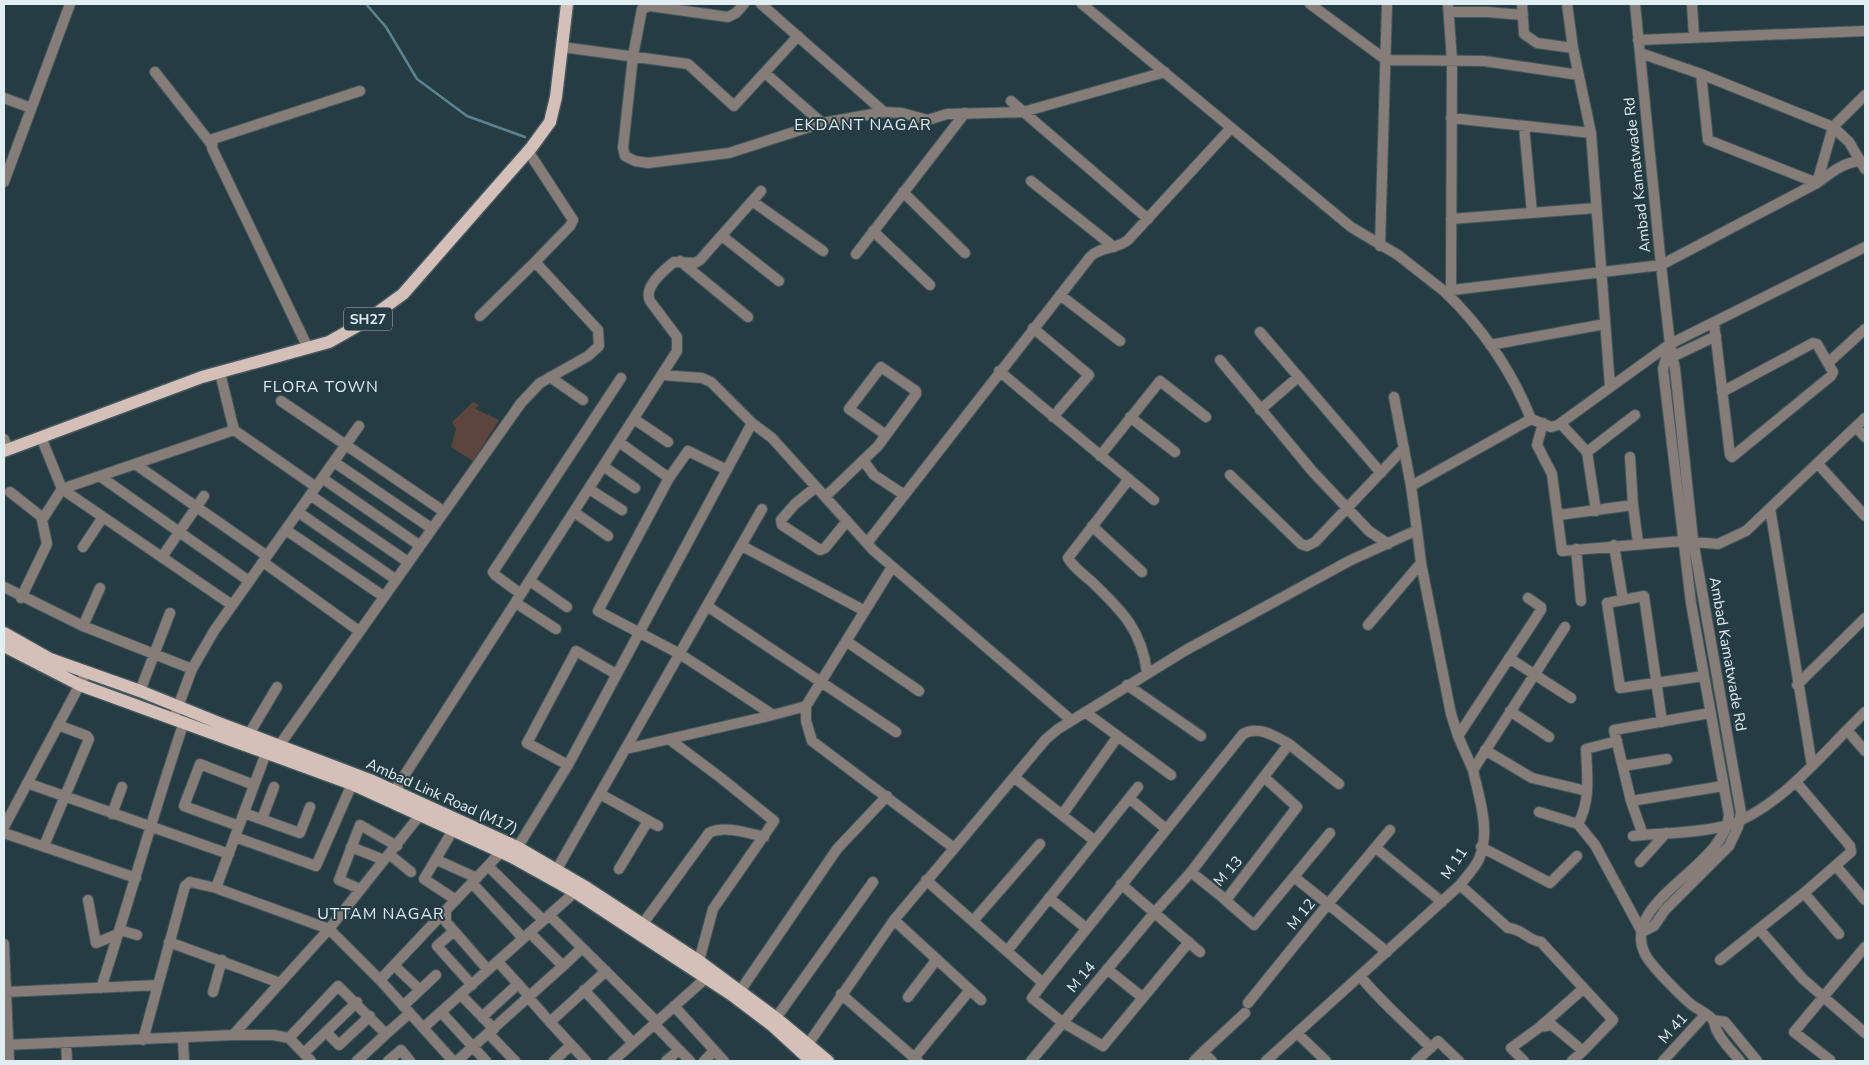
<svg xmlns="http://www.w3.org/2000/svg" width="1869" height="1065" font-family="'Nunito Sans',sans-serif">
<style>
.green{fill:#5b453c}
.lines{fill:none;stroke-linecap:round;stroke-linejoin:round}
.stream{stroke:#5b8490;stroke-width:2.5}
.minor-casing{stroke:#43585e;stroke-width:12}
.major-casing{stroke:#43585e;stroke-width:15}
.minor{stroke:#867c78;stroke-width:10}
.major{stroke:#d4c0b8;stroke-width:12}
.labels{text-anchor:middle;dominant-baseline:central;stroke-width:4;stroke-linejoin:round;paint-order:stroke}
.shield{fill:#253c42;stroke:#a8b8bc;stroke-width:1}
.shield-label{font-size:14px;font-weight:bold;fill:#e0edf1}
.street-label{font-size:15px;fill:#e0edf1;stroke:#253c42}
.neighbourhood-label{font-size:16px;letter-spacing:1px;fill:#e0edf1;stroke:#253c42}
</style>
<rect width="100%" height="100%" fill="#253c42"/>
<path class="green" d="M473,402L480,405L475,409L499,420L473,461L451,447L456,429L452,422Z"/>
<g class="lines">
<path class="stream" d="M366,4L386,27L417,79L467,116L525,137"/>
<g class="minor-casing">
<path id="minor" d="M744,4L736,13L728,17L650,6L642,9L633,56L623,148L625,156L635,161L648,163L729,153L822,123L884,112L902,113L928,120L947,114L1023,112L1165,72
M761,4L884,112
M1082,4L1351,227L1398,255L1444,291L1661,265L1817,183C1831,173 1843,162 1861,161
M1310,4L1386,60L1484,61L1579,75
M1448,4L1452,61L1451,290
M1522,4L1524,34L1537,43L1573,48
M1567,4L1573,48L1591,133L1610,387
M1635,4L1661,265L1670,344L1675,369L1693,540L1741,813L1738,827L1729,846L1665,910L1654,926L1642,932
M1692,4L1694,37
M1449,12H1487L1523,15
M1638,40L1865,31
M562,47L688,64L734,106L798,36
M1640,53L1701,74L1833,127L1865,95
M155,72L212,145
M765,73L822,123
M1701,74L1708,140L1817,183
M4,98L31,108
M1011,101L1148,219
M1451,118L1591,133
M1524,126L1532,213
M1031,181L1114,247
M4,182L70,4
M1817,183L1833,127L1849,142L1865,169
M903,192L965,253
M752,201L823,251
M1451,219L1596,208
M873,231L930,285
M722,236L779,281
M1380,246L1387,4
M856,254L965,113
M680,261L748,317
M1444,291C1481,326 1512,371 1531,419
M1060,295L1120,341
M480,316L535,262
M1714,323L1730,455L1732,457L1831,376L1833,372L1817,344L1813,343L1722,392
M1033,328L1089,375L1053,417
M1260,332L1381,473
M1490,345L1605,324
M1669,347L1663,369L1691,603L1729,815C1725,867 1619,901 1645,954C1651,966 1681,996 1692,1005C1697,1009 1709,1014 1713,1020C1715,1023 1715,1028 1717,1031C1722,1042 1733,1052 1740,1061
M308,348L212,148L213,139L360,91
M1672,357L1716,336
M1220,360L1313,472L1369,531L1388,544
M1828,363L1865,329
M999,371L1154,500
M220,373L234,430L62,489L232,605
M662,375L702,378L711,382L752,423L772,438L873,550L1071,720
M550,377L583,400
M1394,397L1411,486
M281,401L443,511
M1260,410L1298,377
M1130,417L1175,452
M634,419L668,442
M1543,423L1537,445L1552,474L1562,551L1682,541L1718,544L1746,531L1865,418
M1561,424L1587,452
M1856,427L1865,437
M234,430L316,487
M4,439L8,449
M619,442L669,478
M1100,456L1160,381L1206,417
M863,460L874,475L903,494
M334,462L431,528
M135,464L267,556
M1818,464L1865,516
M603,466L635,488
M1230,475L1301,544L1307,546L1315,542L1404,448
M101,477L249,581
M322,478L419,545
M1129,479L1068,558C1073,567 1084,575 1092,582C1122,611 1142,630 1147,673
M816,487L795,504L781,520L782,525L820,550L825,548L847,521
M589,489L622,510
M10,492L43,518
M310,495L408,562
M825,497L878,446L916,394V391L881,367L849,409L886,435
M1633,505L1638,543
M1770,508L1812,766
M1596,511L1587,452L1635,415
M298,512L395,579
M574,512L608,536
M1559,515L1633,505L1630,457
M1092,526L1142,572
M286,530L383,596
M1417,530L1421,563L1451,714L1458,736L1473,770
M867,543L1090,257C1100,246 1116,250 1128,240L1230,129
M1614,545L1623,600
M742,546L865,611
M83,547L103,517
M1576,549L1581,601
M162,557L204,496
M263,562L359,631
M530,581L567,607
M4,587L83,626L192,669
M521,594L495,575L493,572L621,378
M21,598L47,544L42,520L62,489L41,437
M516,603L556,629
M707,606L896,732
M1368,625L1421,563
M83,626L100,588
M846,641L919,691
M1509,658L1571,698
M1127,685L1201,736
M1797,685L1865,618
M140,691L170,613
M806,706V721L812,741L954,848
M1510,711L1549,737
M176,712L192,669L214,631L359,426
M1085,712L1171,775
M1710,713L1614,730L1631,801L1723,786
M773,715L806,706L892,567
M1662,722L1644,596L1607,603L1620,688L1704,676
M1847,730L1865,712
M249,734L277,687
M1458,736L1541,610V607L1528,598
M669,739L721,778L774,821L713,909L699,961
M1289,744L1339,784
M626,749L773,715L680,654L598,611L669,478L688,451L727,470
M276,750L521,403L540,383L588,356L599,346L598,330L535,262L570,226L573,220L528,151
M1485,750L1532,778L1587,791
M568,765L527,743L576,651L616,674
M1623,766L1667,759
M1015,778L1095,841
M27,783L229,854
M395,790L677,351V337L650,301C643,287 664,270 674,262L695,263L700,260L761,191
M600,794L658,826
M1129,798L1166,829
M1631,801L1643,835
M1539,812L1578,824C1591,800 1587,775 1586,749L1617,741
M244,813L300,833L310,807
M112,814L122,787
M1062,815L1118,736
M262,819L274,787
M1578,824L1595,845L1642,932
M239,826L184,806L200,764L254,785
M4,827L87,671
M453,830L424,879L456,900
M4,833L136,878
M1633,836C1661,833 1702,833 1728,825C1773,811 1815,763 1847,730L1865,751
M235,837L316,866L352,784
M44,846L89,739L87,736L58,725
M351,847L384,860
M1481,847L1550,883L1577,856
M1376,848L1442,902
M514,853L568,765L752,423
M389,854L411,872
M437,860L477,878
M1640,862L1666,833
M488,866L543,920
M1836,866L1865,900
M557,869L762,509
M619,869L648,821
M1191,872L1226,900L1297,807L1264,777
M1294,877L1328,904L1390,830
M926,880L1043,983L1243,734C1258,725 1275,736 1289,744L1191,872L1155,912L1031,1061
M472,883L523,938
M1121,884L1200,952
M1460,885L1508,928C1523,929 1527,940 1541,942L1613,1020L1583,1051
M216,888L266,753
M360,889L339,880L360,825L397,846
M1804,893L1839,934
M1049,898L1086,928
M1224,899L1254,925L1330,833
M88,900L96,943L118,934
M446,910V922L454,931L437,946L472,985
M549,915L657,1022
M894,920L981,1000
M973,921L1040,844
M639,929L709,833C724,825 748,833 764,837
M1759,929L1803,979L1865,1033
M120,930L137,935
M454,931L488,970
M530,933L563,966L582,948
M169,942L280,983
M4,944L9,1061
M1007,951L1138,787
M1720,960L1804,893L1851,852L1850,846L1796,782
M498,962L529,996
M1107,969L1142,997
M399,970L420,990
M1360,976C1381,1002 1407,1024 1431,1048
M380,980L501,852L504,846
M1043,983L1032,998L1062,1022L1103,1046L1189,942
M101,988C130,899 154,810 184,722
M584,990L633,1043
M6,992L158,985
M213,992L222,960
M841,994L918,1061
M461,995L494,1029
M528,997L550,1022
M736,997L837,849L887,796
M908,997L937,959
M1248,1003L1328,904L1387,952
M403,1006L436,975
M674,1006L724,1061
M441,1012L486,1061
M482,1017L518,984
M776,1018L873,882
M1713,1020L1725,1022L1757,1061
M654,1024L690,1061
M1541,1026L1583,989
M423,1028L575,892
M326,1032L339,1045L370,1016
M1297,1033L1326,1061
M386,1034L410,1013
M489,1034L515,1061
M233,1035L329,929L420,815
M183,1038L184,1061
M289,1038L338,986L386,1034L357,1061
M143,1040L185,886L190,882L216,888L329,929L380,980L453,1061
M66,1042L67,1061
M4,1045L233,1035H273L289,1038L311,1061
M804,1050L894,920L1046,739L1058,729L1186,650L1349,561L1417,530L1411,486L1531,419L1551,427L1558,425L1670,344L1865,247
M1203,1052L1245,1013
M304,1053L357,1002
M914,1058L970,990
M1830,1060L1794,1032L1865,947
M388,1061L401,1050L410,1061
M457,1061L563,966
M554,1061L571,1045
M586,1061L550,1022L606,971
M613,1061L706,978
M666,1061L679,1050
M704,1061L714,1051
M1194,1061L1203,1052L1212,1061
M1266,1061L1460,885C1466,877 1475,868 1479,859C1491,830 1479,798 1473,770L1565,627
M1416,1061L1438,1041L1459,1061
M1524,1061L1511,1048L1540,1027L1552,1025L1583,1051L1572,1061
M1663,1061L1705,1015"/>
</g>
<g class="major-casing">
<path id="major" d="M4,451L202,377L329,342L366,321L403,294L531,148L550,122L556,97L567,4
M4,633L50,659L140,691L219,723L370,780L517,847L587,888L699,961L776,1018L828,1061
M4,646L80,685L352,784L512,857L575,892L732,995L773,1026L811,1061"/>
</g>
<use href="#minor" class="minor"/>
<use href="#major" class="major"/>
</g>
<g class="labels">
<rect class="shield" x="344" y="307.5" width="48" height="23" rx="4"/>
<g class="shield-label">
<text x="368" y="319">SH27</text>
</g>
<g class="street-label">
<text transform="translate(1637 175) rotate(-96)">Ambad Kamatwade Rd</text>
<text transform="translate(1728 654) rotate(80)">Ambad Kamatwade Rd</text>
<text transform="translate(442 796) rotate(24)">Ambad Link Road (M17)</text>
<text transform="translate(1454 863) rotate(-56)">M 11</text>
<text transform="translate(1228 871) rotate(-48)">M 13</text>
<text transform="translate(1301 914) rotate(-51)">M 12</text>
<text transform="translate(1081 977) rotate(-50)">M 14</text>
<text transform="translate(1673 1028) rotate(-48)">M 41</text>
</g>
<g class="neighbourhood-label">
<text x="863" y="125">EKDANT NAGAR</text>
<text x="321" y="387">FLORA TOWN</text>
<text x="381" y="914">UTTAM NAGAR</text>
</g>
</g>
<rect width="1869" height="1065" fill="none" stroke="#e0edf1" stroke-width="10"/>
</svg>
